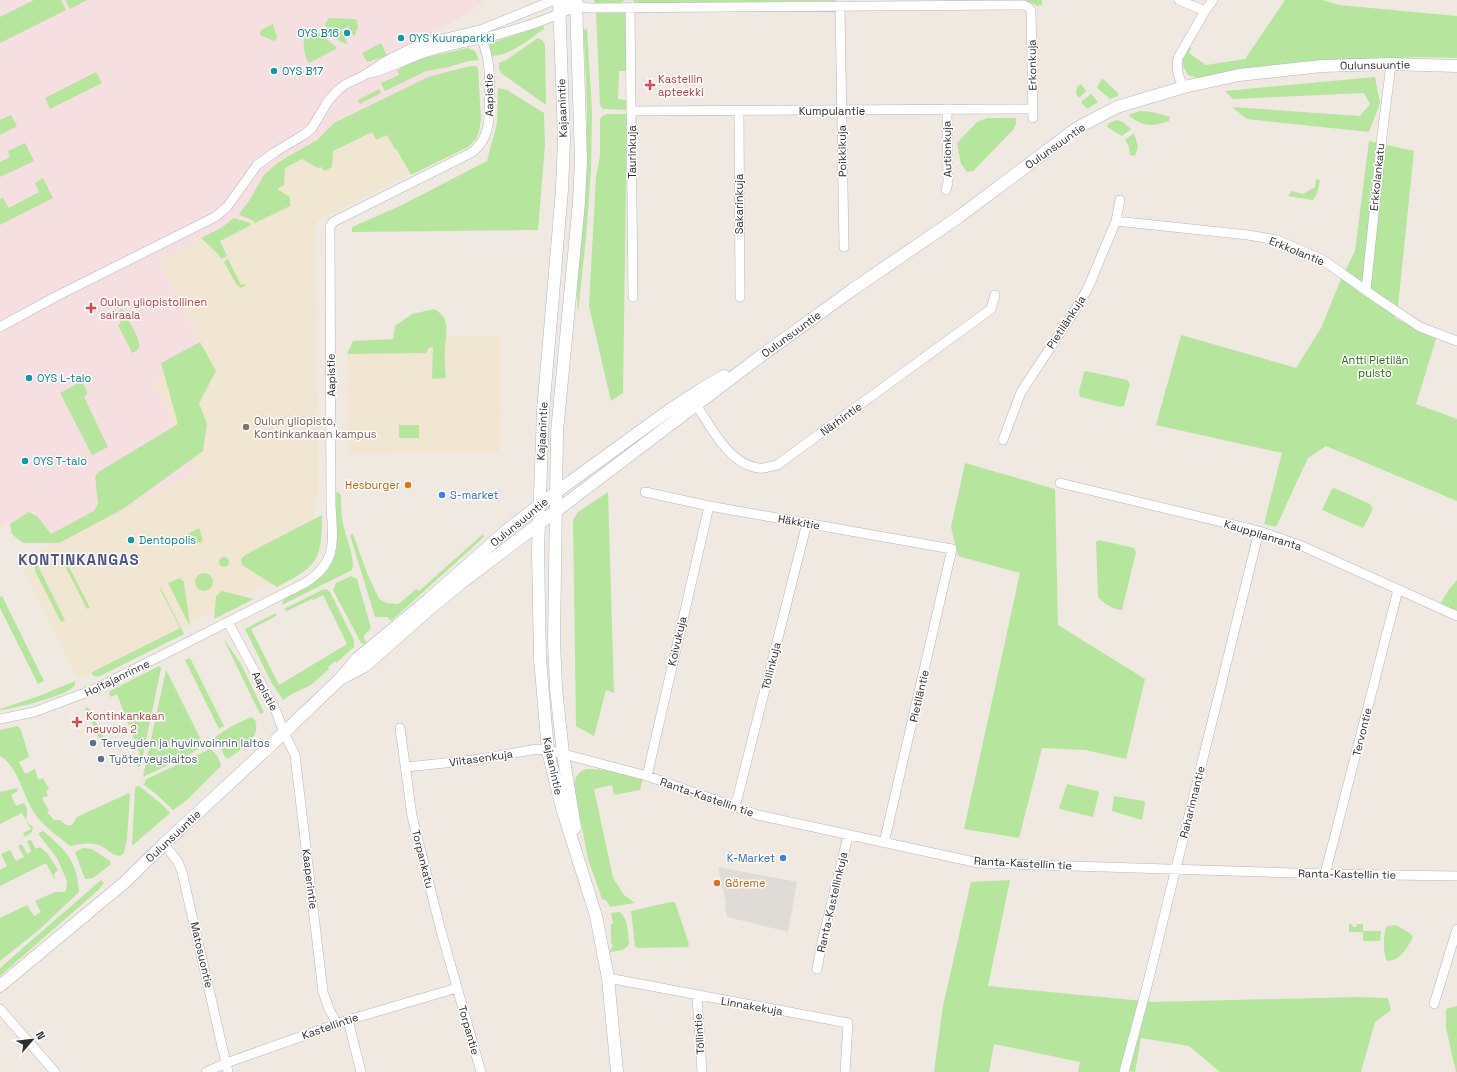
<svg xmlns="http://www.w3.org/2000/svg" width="1457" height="1072" font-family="'Space Grotesk',sans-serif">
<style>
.education{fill:#f0e6d1}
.medical{fill:#f5dfe0}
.green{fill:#b6e59e}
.plaza{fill:#dfdcd8}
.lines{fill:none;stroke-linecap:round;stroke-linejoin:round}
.street-casing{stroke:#b4b7c1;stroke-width:10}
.secondary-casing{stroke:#b4b7c1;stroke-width:13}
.street{stroke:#fff;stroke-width:9}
.secondary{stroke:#fff;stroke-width:12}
.culture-dot{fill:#0f9aa8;stroke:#fff;stroke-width:1.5}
.health-dot{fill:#e0444e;stroke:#fff;stroke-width:1.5}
.education-dot{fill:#8d6e63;stroke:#fff;stroke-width:1.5}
.food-dot{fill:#e8710a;stroke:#fff;stroke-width:1.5}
.shop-dot{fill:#3f7fe0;stroke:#fff;stroke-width:1.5}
.service-dot{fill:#5c6f8a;stroke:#fff;stroke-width:1.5}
.labels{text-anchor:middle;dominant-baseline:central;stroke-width:3;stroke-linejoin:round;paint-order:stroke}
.culture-label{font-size:11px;fill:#0d838f;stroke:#fff;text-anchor:start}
.street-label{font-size:11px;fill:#2e2e2e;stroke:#fff}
.health-label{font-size:11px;fill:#be3a42;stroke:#fff;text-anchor:start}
.park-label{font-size:11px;fill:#2c6e1b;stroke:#fff}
.education-label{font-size:11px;fill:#785e54;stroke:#fff;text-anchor:start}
.food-label{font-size:11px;fill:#c56008;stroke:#fff;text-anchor:end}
.shop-label{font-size:11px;fill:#366cbe;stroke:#fff;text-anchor:start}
.service-label{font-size:11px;fill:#4e5e75;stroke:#fff;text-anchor:start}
.district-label{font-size:15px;font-weight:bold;letter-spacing:1px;fill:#4d5680;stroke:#fff}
</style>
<rect width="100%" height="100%" fill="#efe9e1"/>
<path class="education" d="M403,98L467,145L316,221L318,499L313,502L314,541L295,571L78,679L20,562L198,472L153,382L206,355L159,261L263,209L273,163Z
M500,336L501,452L348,453L347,354L425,353V337Z"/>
<path class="medical" d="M0,0H486L469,13L434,32L477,119L403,98L273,163L263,209L159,261L206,355L153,382L198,472L52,546L34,511L0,528Z"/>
<path class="green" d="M34,0H61L66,10L0,43V17Z
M65,0H87L70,9Z
M594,0H625L621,3H595Z
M633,0H836L835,1L635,3Z
M1024,0H1042V5L1038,6Z
M1285,0H1323L1339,5L1457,16V58L1421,57L1296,63L1250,68L1198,78L1188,75L1183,66L1182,56L1189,46L1191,49L1189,53L1206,65L1245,59Z
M596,12L626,13V71H619L618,99L626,100L627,110L606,109H603L600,105Z
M329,18L355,19L357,21L358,27L354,37L348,26L341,30L348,44L341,42L326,27L325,24Z
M273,24L277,37L276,40L274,41L260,35V32L261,30Z
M543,26L544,27V29C532,37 505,60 490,55L489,48L490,43Z
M587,29L592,112L591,169L586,238L578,313C574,266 583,218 586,170C588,124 587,76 583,30Z
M313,31L318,32L336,47V49L309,63C305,59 302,43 305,37C307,34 310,33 313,31Z
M538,38L543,41L545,45L546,105L501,73L499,69V63L506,60Z
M381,43L387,56L367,62L362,53Z
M468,48L475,51L479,60L469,61L449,67L426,71L385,91L381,83L399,75L397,70L414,60Z
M470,66H477L478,69L481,119L479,132L476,139L468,147L460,151L411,175L397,150L395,149L387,135L376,140L372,132L333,151L332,167L325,171L322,169V167L318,168L302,159L285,168L284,185L277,189L290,197V206L255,223L254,221L240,215L239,214L249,201L264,175L275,165L287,157L317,140L334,123L428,77Z
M96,72L102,83L50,109L45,98Z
M1375,77L1380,103L1369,132L1247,119L1232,107L1360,116L1370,104L1364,93L1233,99L1225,91Z
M1102,78L1118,93V96L1110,99L1097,88Z
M1081,84L1086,91L1079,98L1076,94L1077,87Z
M498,88L507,90L544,113L545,145L538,230L352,232V227L400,206L487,161L497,123Z
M379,89L381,93L360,104L358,100Z
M1091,94L1098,102L1087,109L1081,102Z
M1140,111L1152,112L1170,117L1169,121C1150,127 1144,127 1128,115Z
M607,114H627L623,393L611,401L589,306L596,177L600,156V119L602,116Z
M11,115L17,126L0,135V120Z
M987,118H1016V124L1013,130L973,171L967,172L961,164L957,143L977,122Z
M1117,120L1123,122L1131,129L1122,136L1107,127L1109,123Z
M1134,133L1138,146L1135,156L1130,155L1129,147L1125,140Z
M1369,141L1414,151L1398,306L1395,318L1436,339L1416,404L1457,419V501L1326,446L1308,458L1276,527L1264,524L1282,453L1156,425L1181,335L1296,368L1321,328L1341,279L1355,251Z
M25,143L34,161L0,177V162L10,157L8,151Z
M43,178L53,198L0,225V199L3,198L9,208L39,192L35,183Z
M1316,179L1320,180L1317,194L1313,200L1288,196L1292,191L1303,194L1315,187Z
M234,218L250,223L251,225L220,241L227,256L222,259L216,252L201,238L221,228Z
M228,259L241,285L245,284L246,285L241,288L236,284L224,262Z
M122,309C126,316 141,339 139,347C138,350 135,352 132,353L118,325L121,323L116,313Z
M434,309C451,318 446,331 445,347C444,357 445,368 446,378L432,379L433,347L429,348L426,353L347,354L353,341L393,339L395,326L412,314Z
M200,342L216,371L199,403L207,424L203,451L123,509L59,543H23L12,534L10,524L29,512L37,516L51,534L94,511L98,503L95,476L100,471L178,424L161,363Z
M1086,371L1127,380L1130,384L1124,406L1120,407L1080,397L1079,391L1084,372Z
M82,381L87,392V394L84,397L108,447L92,455L60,393Z
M399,425H419V438H399Z
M965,463L1055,489L1058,625L1145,679L1126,759L1085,750L1042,748L1019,838L964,829L1020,573L958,556L951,527Z
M1334,488L1370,504L1373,509L1363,528L1322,510L1332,489Z
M338,492L341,495C341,504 341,514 343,523C345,536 356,559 352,570L282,605L283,600C309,586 331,579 337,547L336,493Z
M608,492L614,693L606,690L594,736L576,726L573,520L578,512Z
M322,515C322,562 317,566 277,587L242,565L241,559L245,555Z
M199,528L203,540L201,543L174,541Z
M353,534L367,573L379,599L387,603L396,604L400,603L416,589L419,591L483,534L484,537L391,621L387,617H375L350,535Z
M1099,540L1134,548L1136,552L1122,610C1114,610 1103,603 1098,597L1096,542Z
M62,553L90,608L87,609L59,554Z
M219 562a5 5 0 1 1 10 0a5 5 0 1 1-10 0Z
M37,564L65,620L61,622L35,571V567Z
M195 582a9 9 0 1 1 18 0a9 9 0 1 1-18 0Z
M351,576L357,579L371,628L369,629L370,630L364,635V639L367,643L364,644L361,643L333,590L336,583Z
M180,578L184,582L190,626L168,583Z
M1457,580V610H1455L1441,604V602L1450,588Z
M161,588L184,634L100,676C96,677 93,676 91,673L98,669L180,628L160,589Z
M326,589L330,592L354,640V647L336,663L335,661L328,667L329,669L311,685L292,694L283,700L271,682L245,629L276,613V616L251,629L279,685L347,644L323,595L313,600L312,599L287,611L284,609L322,590Z
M222,591L254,599L214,619L216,596Z
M2,596L44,681L38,684L0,608V597Z
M224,639L241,664L264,712L260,714L225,642Z
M190,658L224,726L219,729L185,660Z
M159,666L161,668L141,765L139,767L137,765C143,755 139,746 129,744L128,742L134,739L117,694L111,697L109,693L110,691Z
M166,670L204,746L188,755L143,777Z
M75,681C75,684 76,684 73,687C66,696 13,709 0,710V709L39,696Z
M88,707L107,744L103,746L85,709Z
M251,717L255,720C262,738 240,749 228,759L225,757L215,737L232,726Z
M18,726L21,730L29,757L19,762L25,774L35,769L38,780L43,778L49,789L46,791L48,796L46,797L45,796L42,798L49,811L47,812L54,820H60L66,825H72L77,817L129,793L130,795L127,840L124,853L120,856C110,854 111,852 103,847C93,841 80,844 70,846C58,836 44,827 35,814C23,797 19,767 0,756V730Z
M210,749C216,752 220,760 221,766L187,800L173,810L156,794L143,784L145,783V780Z
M587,769L609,770L643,779L640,790L614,795L612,785L594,789L613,878L624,895L635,903L610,907L606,900L602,899L588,859L574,786C575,777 578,771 587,769Z
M1067,784L1097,791L1099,793L1093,817L1060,809L1059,808Z
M139,786L164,806L170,813L132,846L135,787Z
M17,788L18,791L11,795L16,806L24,803C25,805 27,807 27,810C28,818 22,819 33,827L32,832L25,837L23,833L31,829L22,813L0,824V792Z
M1114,796L1144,801L1145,803L1142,820L1112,811Z
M43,831C66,850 77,861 79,892L40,929L0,961V918L27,905L34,916L41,912L35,901L55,892H64L66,891L67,881L57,858L39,835V833Z
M31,840L36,849L40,847L48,854L58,870L54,874L55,880L46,863L0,886V870L7,866L1,854L10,850L16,861L24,857L18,846L22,844L27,854L31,851L27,841Z
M83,848L92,849L110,861L111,864L110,865L93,878L85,879L75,852Z
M101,880L104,883L96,892L0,976V968Z
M1010,880L988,986L1153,1002L1357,997L1388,998L1391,1010L1375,1022L1361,1072H1220L1189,1046L1141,1038L1135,1072L1120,1070L1119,1072H1078L1080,1062L994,1044L989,1072H934L943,1006L971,882Z
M671,902H675L689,944L688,947L638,948L635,946L631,911Z
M620,912C628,918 628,934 629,943C627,951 617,951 610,952V950L613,946L611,942V924L613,923L611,913Z
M1349,924H1352L1353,927H1356L1357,924H1363V931H1381L1380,941H1363V932H1349Z
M1396,925L1411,934L1413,937C1407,948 1400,961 1387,961C1383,955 1383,931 1387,926Z
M1457,1006V1072H1456L1446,1028V1009Z"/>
<path class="plaza" d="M718,867L797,882L788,932L727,917L725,904L726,903Z"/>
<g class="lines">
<g class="street-casing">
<path id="street" d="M563,0L576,6L589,8L1024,5L1028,7L1031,11L1033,118
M1179,0L1205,11
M840,6L844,247
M630,8L633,297
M371,73C393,67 412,56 434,50C450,45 467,42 484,38C516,30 547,21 576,6
M1184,87C1178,78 1176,68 1178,58L1205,11L1213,0
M632,111L1033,109
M739,111L740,297
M946,190L948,182L947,109
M1116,221L1248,235L1277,240L1323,260L1378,299L1420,327L1457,341
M1366,290L1382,136L1391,64
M0,327L55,297L215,217L227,207L257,165L275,152L305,134L312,128L328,101L338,90L346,84L363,76L386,61L410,49L430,42L483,29L554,0
M693,400C709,423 728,465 759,468C764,469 772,466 777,465L991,309L995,295
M1003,440L1021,392L1072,315L1088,288L1116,221L1120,200
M1060,483L1259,531L1302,546L1457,616
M645,492L709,506L952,549L884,843
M228,622L276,711L284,733L295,755L323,992L329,1009L337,1024
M0,719L34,712L93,690L305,583C340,561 332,538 331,503L330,227L333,222L471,153C483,144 487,134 489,119C489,91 494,53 476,31
M400,728L412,816L441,931L481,1072
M406,767L474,760L537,749L556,752L647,776L758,815L979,863L1325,874L1457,876
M647,776L709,506
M734,808L738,796L807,523
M164,844L178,862L182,872L228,1072
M1325,874L1398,590
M817,969L822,942L848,836
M608,978L848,1023L845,1072
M697,996L702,1072
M1434,1004L1457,929
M0,1009L55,1072
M348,1020L361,1072
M206,1072L226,1063L348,1020L457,988
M1124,1072L1147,986L1259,531"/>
</g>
<g class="secondary-casing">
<path id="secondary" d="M559,0L564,139L562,190L543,412L538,551L540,659L548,751L562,808L596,916L608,978L617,1072
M340,679L365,666L433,606L461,583L754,361L852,290L960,216L1077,128L1117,107L1184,87L1239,75L1322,66L1391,64L1457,66
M575,828L563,754L556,688L554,641L557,432L579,202L581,160L576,0
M0,986L125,882L164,844L270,746L340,679L358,658L428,600L506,531L555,493L668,411L700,390L724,376"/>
</g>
<use href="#street" class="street"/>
<use href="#secondary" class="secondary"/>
</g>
<g class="culture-dot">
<circle cx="347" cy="33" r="4"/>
<circle cx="401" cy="38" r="4"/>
<circle cx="274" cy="71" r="4"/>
<circle cx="29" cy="378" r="4"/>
<circle cx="25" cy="461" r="4"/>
<circle cx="131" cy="540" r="4"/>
</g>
<g class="health-dot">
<path d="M648 79h4v4h4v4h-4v4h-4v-4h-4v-4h4z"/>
<path d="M89 302h4v4h4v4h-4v4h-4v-4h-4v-4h4z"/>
<path d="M75 716h4v4h4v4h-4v4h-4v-4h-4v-4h4z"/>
</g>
<circle class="education-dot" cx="246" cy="427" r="4"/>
<g class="food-dot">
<circle cx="408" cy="485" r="4"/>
<circle cx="717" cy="883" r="4"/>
</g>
<g class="shop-dot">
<circle cx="442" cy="495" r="4"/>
<circle cx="783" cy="858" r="4"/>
</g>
<g class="service-dot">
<circle cx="93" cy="743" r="4"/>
<circle cx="101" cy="759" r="4"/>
</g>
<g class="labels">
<g class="culture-label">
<text x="339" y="33" text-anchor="end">OYS B16</text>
<text x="409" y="38">OYS Kuuraparkki</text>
<text x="282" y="71">OYS B17</text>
<text x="37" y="378">OYS L-talo</text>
<text x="33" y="461">OYS T-talo</text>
<text x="139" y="540">Dentopolis</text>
</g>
<g class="street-label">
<text transform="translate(1032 65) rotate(-91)">Erkonkuja</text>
<text transform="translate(1375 65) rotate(-1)">Oulunsuuntie</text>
<text transform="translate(489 95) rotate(-91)">Aapistie</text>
<text transform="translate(562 108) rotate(-92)">Kajaanintie</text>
<text x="832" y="111">Kumpulantie</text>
<text transform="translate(1055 146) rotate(-35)">Oulunsuuntie</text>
<text transform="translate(947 149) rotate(-91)">Autionkuja</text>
<text transform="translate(842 151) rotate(-91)">Poikkikuja</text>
<text transform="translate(632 152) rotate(-90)">Taurinkuja</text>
<text transform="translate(1377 177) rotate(-84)">Erkkolankatu</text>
<text transform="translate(739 204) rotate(-90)">Sakarinkuja</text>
<text transform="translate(1297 251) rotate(22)">Erkkolantie</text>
<text transform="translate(1066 322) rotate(-57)">Pietilänkuja</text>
<text transform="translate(791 334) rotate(-36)">Oulunsuuntie</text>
<text transform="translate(331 375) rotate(-91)">Aapistie</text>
<text transform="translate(841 419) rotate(-36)">Närhintie</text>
<text transform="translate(542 431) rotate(-87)">Kajaanintie</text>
<text transform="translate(519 522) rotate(-39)">Oulunsuuntie</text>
<text transform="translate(799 522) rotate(10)">Häkkitie</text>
<text transform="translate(1263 535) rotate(17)">Kauppilanranta</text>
<text transform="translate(677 641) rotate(-77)">Koivukuja</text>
<text transform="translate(771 666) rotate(-76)">Töllinkuja</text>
<text transform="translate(117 678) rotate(-26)">Hoitajanrinne</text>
<text transform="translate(265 691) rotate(62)">Aapistie</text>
<text transform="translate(919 696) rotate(-77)">Pietiläntie</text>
<text transform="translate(1362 732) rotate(-76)">Tervontie</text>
<text transform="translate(481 758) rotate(-8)">Viitasenkuja</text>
<text transform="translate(553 766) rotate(78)">Kajaanintie</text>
<text transform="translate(707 797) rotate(19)">Ranta-Kastellin tie</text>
<text transform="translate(1192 802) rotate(-76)">Raharinnantie</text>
<text transform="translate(173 836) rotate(-43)">Oulunsuuntie</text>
<text transform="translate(423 859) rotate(76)">Torpankatu</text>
<text transform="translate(1023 863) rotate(3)">Ranta-Kastellin tie</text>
<text transform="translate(1347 874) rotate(1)">Ranta-Kastellin tie</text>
<text transform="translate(310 879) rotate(83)">Kaaperintie</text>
<text transform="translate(832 902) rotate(-77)">Ranta-Kastellinkuja</text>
<text transform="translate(202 955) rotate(77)">Matosuontie</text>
<text transform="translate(752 1006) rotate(10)">Linnakekuja</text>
<text transform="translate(330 1026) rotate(-19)">Kastellintie</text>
<text transform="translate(469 1030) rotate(74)">Torpantie</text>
<text transform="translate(699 1034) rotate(-94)">Töllintie</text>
</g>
<g class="health-label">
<text x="658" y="79">Kastellin<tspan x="658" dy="13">apteekki</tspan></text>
<text x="100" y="302">Oulun yliopistollinen<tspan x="100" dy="13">sairaala</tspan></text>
<text x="86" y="716">Kontinkankaan<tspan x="86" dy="13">neuvola 2</tspan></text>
</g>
<g class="park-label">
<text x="1375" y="360">Antti Pietilän<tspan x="1375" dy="13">puisto</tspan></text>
</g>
<g class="education-label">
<text x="254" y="421">Oulun yliopisto,<tspan x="254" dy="13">Kontinkankaan kampus</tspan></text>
</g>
<g class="food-label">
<text x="400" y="485">Hesburger</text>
<text x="725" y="883" text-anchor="start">Göreme</text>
</g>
<g class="shop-label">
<text x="450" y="495">S-market</text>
<text x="775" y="858" text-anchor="end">K-Market</text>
</g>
<g class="service-label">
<text x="101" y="743">Terveyden ja hyvinvoinnin laitos</text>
<text x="109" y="759">Työterveyslaitos</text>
</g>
<g class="district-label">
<text x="79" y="559">KONTINKANGAS</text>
</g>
</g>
<g transform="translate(32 1040) rotate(62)" stroke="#ffffff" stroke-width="3" paint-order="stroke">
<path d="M0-3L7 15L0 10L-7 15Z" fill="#2e2e2e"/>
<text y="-6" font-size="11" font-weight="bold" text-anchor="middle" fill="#2e2e2e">N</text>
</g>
</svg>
